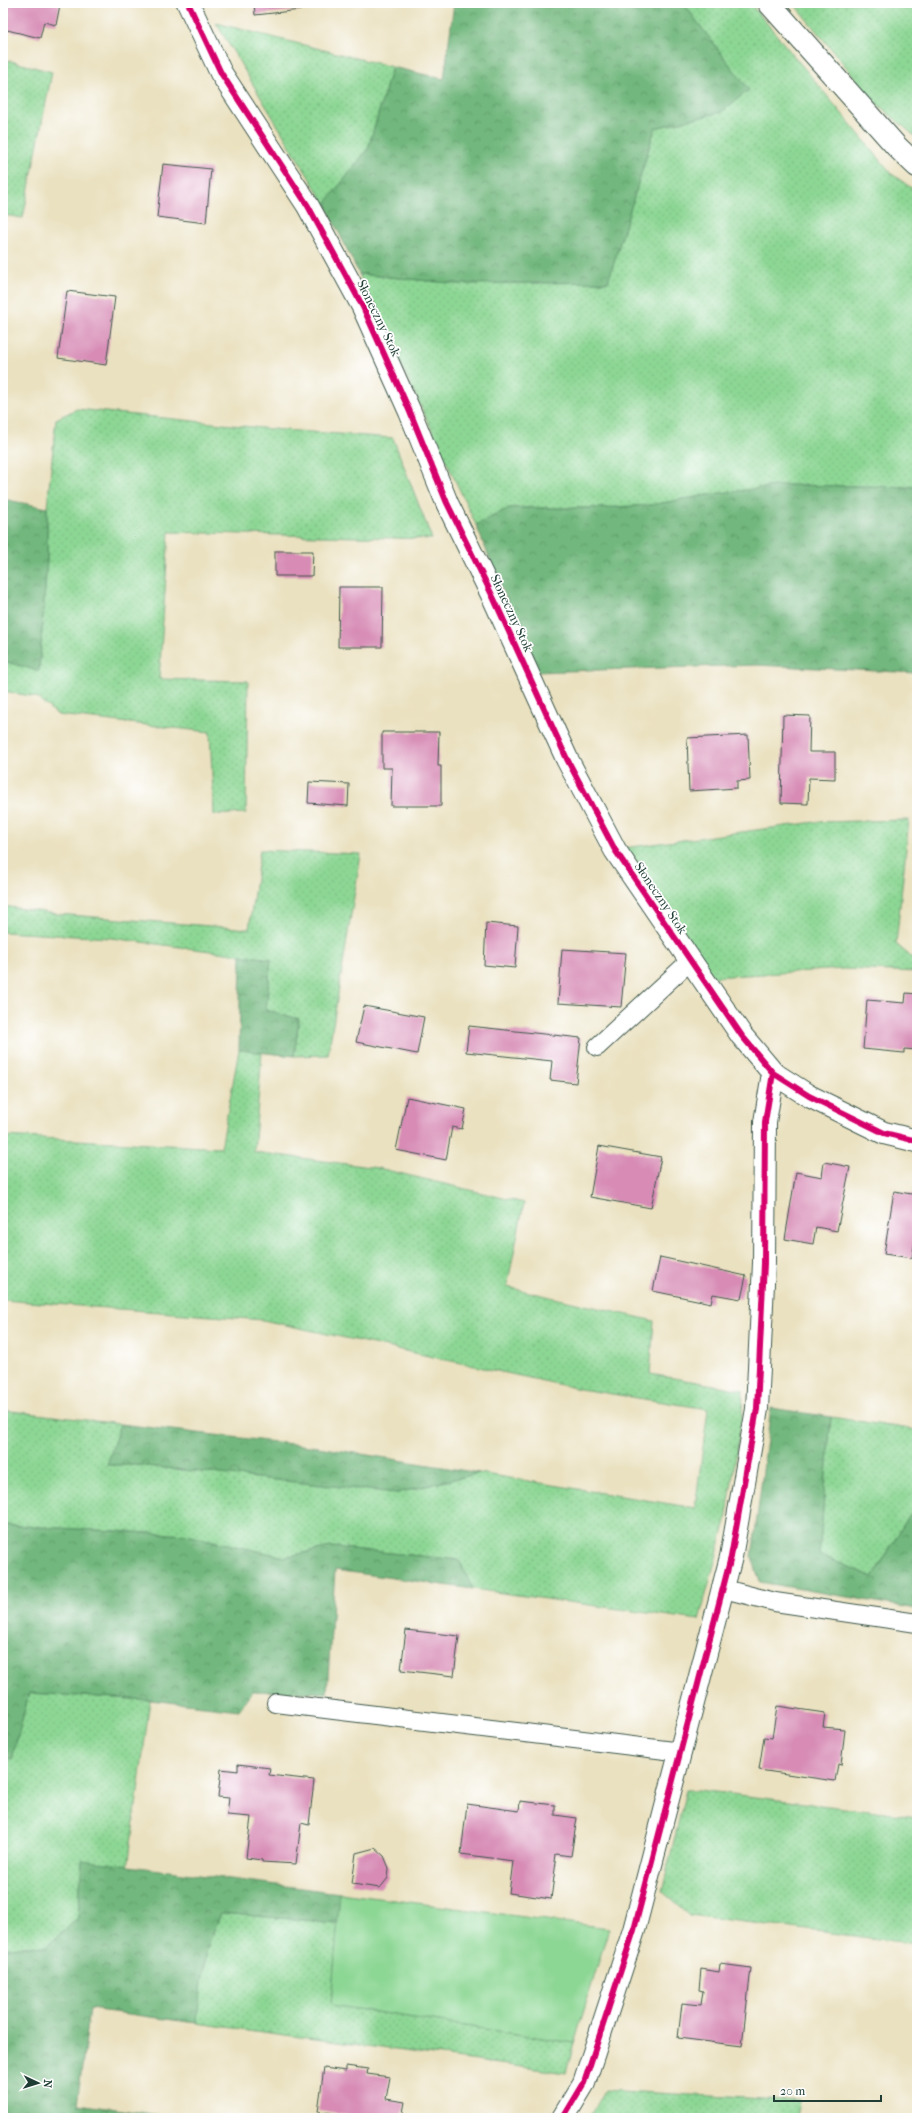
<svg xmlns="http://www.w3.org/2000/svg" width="920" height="2121" font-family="'IM FELL French Canon',serif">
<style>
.grass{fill:url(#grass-dots);stroke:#568a64}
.forest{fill:url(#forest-crowns);stroke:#487a59}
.garden{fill:#8dd794;stroke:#568a64}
.building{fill:#d78bb5}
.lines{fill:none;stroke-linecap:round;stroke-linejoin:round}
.service-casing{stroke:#3d5649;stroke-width:20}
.minor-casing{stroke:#3d5649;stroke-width:24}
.service{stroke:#fff;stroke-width:18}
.minor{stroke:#fff;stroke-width:22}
.cycleway-casing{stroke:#fff;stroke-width:8}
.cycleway{stroke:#d6006c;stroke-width:6}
.labels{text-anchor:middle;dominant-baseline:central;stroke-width:3.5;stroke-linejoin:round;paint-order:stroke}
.street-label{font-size:13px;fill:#1f3d34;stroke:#fff}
</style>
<defs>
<pattern id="grass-dots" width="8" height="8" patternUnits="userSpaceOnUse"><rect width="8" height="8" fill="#8dd794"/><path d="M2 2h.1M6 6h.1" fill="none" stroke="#79b980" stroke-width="1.8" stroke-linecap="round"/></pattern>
<pattern id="forest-crowns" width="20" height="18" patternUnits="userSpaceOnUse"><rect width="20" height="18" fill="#72b87e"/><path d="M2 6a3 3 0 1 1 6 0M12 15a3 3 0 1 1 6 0" fill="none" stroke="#5d9768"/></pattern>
</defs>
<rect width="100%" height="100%" fill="#fff"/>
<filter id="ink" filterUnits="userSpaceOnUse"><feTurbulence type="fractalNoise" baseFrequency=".025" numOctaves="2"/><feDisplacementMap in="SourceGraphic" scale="8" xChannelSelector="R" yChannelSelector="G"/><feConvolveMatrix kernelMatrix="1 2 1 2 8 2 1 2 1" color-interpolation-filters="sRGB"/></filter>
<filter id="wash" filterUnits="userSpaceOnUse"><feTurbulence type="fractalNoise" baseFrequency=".012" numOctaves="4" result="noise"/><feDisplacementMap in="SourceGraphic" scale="16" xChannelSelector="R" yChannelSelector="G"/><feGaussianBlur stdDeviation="0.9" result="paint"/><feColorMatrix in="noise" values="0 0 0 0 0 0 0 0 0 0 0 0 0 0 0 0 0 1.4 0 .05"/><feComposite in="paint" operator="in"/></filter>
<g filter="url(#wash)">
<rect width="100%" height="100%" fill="#eae1c0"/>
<path class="grass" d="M683,3H750L892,174L917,192V487L784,485L713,494L651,505L601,508H510L476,525L359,274L459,284L608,282L655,128L721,112L748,90Z
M793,3H917V138L876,103Z
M216,23L392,67L368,149L325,204Z
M3,59L52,72L23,218L3,215Z
M77,409L271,429L393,438L432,539L169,532L159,679L248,681L246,813L214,815L210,732L58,715L36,697L3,691V661L39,670L47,559V508L56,419Z
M909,820L896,944L917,962V972L843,969L713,977L624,848L815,822Z
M260,850L361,854L328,1055L294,1056L299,1019L266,1010L271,959L111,938L3,932V906L57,914L249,929Z
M239,1050L262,1052L254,1152L378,1168L524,1203L507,1287L654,1321L650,1374L743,1390L742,1416L726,1521L699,1620L473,1589L459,1560L331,1547L285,1557L186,1535L3,1525V1410L120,1424L108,1465H137L397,1493L479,1473L695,1508L708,1409L580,1389L263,1320L3,1300V1136L221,1148Z
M831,1417L917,1430V1510L910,1514L873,1577L819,1555Z
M29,1693L150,1700L128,1867L82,1861L78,1918L47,1946L3,1948V1758H12Z
M686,1790H699L917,1817V1944L689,1915L662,1891Z
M221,1913L338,1923L331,2005L574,2043L566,2073L196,2023L207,1948Z
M604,2090L799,2101L797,2118H589Z"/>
<path class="forest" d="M454,3H683L749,90L721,112L655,128L608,282L459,284L359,274L325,204L368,149L392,67L444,79Z
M784,485L917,487V673L756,665L536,672L476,525L509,508H601L651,505L713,494Z
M3,499L47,508V559L39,671L3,661Z
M241,955L271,959L266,1010L299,1019L294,1056L239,1050Z
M771,1408L831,1417L819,1555L873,1577L910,1514L917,1510V1609L760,1582L752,1557Z
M120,1424L318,1447L479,1473L397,1493L137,1465H107Z
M3,1525L186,1535L285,1557L331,1547L459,1560L473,1589L335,1570L327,1693L253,1691L239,1710L150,1700L29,1693L12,1759L3,1758Z
M82,1860L340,1893L338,1923L221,1913L207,1948L196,2023L90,2009L77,2104L168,2116L162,2118H3V1948L47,1946L78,1918Z"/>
<path class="garden" d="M340,1893L609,1928L574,2043L331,2005Z"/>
<g id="blocks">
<path class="building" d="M3,3H54L60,5L56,25L44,22L40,38L3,29Z
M254,3H300L301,10L255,15Z
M163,164L211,169L206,223L157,217Z
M67,291L115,297L106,365L58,358Z
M275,551H313L312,576H275Z
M339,587H383L382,647H338Z
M783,715L810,716L809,752H835V779L809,778L808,804L781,803Z
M382,732H439L438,766H441V806H391L392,768H382Z
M748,735L750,780L737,781V788L689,791L687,738Z
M309,782L349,784L348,806L308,803Z
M486,923L518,926L515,968L484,965Z
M562,949L626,953L621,1007L558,1003Z
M906,993L917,994V1050L904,1049V1053L863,1049L867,1000L905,1003Z
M364,1006L424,1017L417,1054L356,1042Z
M469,1026L581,1038L576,1083L550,1080L552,1061L466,1052Z
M407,1097L466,1109L462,1129L452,1127L446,1160L396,1150Z
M599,1146L661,1157L651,1208L590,1197Z
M824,1162L850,1167L837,1231L816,1227L813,1244L785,1239L796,1172L822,1177Z
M894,1191L917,1195V1229L912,1258L884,1254Z
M660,1257L746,1276L741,1299L713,1294L711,1303L653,1291Z
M406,1630L459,1636L454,1676L401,1670Z
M777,1706L825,1713L823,1727L845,1729L841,1765L838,1764L835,1781L759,1770L764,1737L772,1738Z
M238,1764L270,1768L269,1775L314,1780L309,1825L301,1823L296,1864L262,1862V1860L246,1858L251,1817L227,1815L229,1798L218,1797L221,1769L238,1771Z
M520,1801L555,1805V1815L577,1818L571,1856L555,1854L554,1862H556L551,1899L509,1893L513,1861L461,1854L467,1804L519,1811Z
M375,1848L384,1856L389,1868L388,1878L380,1888L352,1884L356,1853Z
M720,1964L751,1968L742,2046L678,2038L682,2003L701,2005L703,1991L699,1990L701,1969L719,1972Z
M346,2066L368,2069L367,2074L390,2077L386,2099L405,2102L402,2118H364L318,2111L324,2068L346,2071Z"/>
</g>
</g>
<g filter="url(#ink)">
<use href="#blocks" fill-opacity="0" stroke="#3d5649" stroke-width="1"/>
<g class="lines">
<g class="service-casing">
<path id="service" d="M597,1047L690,961
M724,1589L775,1602L917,1623
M276,1703L682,1752"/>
</g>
<g class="minor-casing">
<path id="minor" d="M188,3L221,73L308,206L363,307L410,412L447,503L494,599L567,759L615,850L742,1036L773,1073L809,1096L884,1133L917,1141
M769,3L897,147L917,166
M563,2118L584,2083L634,1930L731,1557L757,1409L764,1263L765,1122L773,1073"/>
</g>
<use href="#service" class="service"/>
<use href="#minor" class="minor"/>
<g class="cycleway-casing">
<path id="cycleway" d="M188,3L221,73L308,206L363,307L410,412L447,503L494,599L567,759L615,850L742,1036L773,1073L809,1096L884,1133L917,1141
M563,2118L584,2083L634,1930L731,1557L757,1409L764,1263L765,1122L773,1073"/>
</g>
<use href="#cycleway" class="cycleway"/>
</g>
</g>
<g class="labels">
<g class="street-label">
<text transform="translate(379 318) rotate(64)">Słoneczny Stok</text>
<text transform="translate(512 613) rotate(65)">Słoneczny Stok</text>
<text transform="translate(661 898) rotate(56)">Słoneczny Stok</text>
</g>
</g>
<rect width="920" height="2121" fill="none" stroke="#fff" stroke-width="16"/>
<g transform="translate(38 2083) rotate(94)" stroke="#ffffff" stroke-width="3" paint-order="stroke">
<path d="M0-3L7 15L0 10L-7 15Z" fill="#1f3d34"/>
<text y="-6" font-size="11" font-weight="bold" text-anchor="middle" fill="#1f3d34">N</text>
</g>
<path d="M774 2095v6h107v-6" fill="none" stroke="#1f3d34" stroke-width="2"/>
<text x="780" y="2095" font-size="12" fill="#1f3d34" stroke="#ffffff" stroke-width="3" paint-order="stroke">20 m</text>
</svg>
